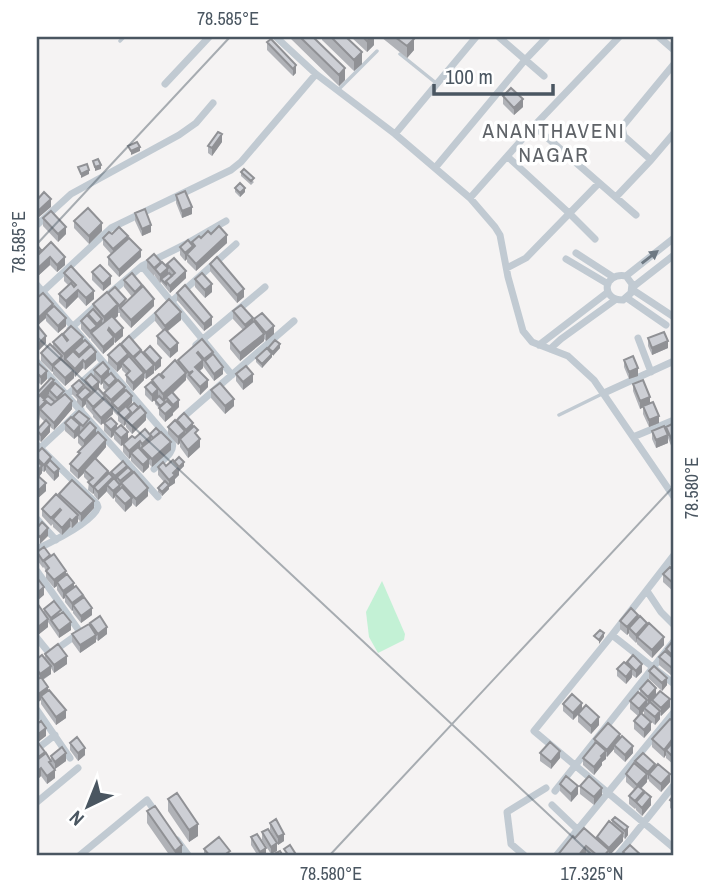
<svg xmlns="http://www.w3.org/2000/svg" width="711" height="893" font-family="'Archivo Narrow',sans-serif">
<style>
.green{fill:#c3f1d5}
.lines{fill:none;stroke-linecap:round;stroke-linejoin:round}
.service{stroke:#c1cad2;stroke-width:3.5}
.minor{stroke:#c1cad2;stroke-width:7}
.wall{fill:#b0b2b7;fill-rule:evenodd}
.shaded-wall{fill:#909195}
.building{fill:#cdcfd5;stroke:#909195;stroke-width:2}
.oneway{fill:#6e7983}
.ticks{fill:none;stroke:#4a5661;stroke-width:2;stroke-opacity:0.45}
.labels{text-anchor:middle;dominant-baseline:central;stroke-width:7;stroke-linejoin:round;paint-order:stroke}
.neighbourhood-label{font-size:21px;letter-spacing:2px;fill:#5f6368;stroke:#fff}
.neatline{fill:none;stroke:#4a5661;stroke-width:2.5}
.ticks-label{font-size:18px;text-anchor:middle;fill:#4a5661}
</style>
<rect width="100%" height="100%" fill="#f5f3f3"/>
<path class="green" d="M382,581L405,634L404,640L378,653L369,637L366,612Z"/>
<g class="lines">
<path class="service" d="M120,41L124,37
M400,54L436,83
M338,90L377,51
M559,415L604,393"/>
<path class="minor" d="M276,37L316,74L395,134L470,198L495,227L500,235L508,277L523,331L532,342L568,356L594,380L674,497
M499,37L544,76
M659,37L674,50
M165,84L209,37
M534,126L636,215
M395,134L476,37
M508,157L569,213L595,239
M651,160L624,136L622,127L674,64
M435,168L525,60L547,37
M616,197L651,160L674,133
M470,198L534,126L619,37
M37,225L71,194L179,135L196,123L213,103
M576,253L613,277
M566,259L608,284
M142,266L232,375
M507,268L526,258L599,183
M626,276L632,284L631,293L623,300C600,300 603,272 626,276L674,238
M37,285L172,442C176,453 161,461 154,469
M633,287L674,255
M633,290L674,317
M109,294L142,266L186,244L226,221
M37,297L111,228L231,170L241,162L316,74
M627,298L666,325
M70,329L100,302
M638,338L651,372
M125,343L236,244
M196,345L265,287
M539,345L608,292
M550,349L561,339L615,300
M37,362L158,497
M604,393L674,361
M67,395L101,365
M181,419L294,321
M633,437L674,420
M37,445L97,504L98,507C93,522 52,542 37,549
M38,450L81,410
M37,519L56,540
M674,555L612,635L534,731L674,848
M37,571L80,632
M647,591L661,612L674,625
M612,635L674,684
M37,638L50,654
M54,651L79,633
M37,710L70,758
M37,749L55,735
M555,791L674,641
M37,802L78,768
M552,805L578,830
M177,840L189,856
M79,856L147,800L157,814
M525,856L511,844L507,812L546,788
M556,856L674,712
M617,856L674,785"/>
</g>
<path class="wall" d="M289,37H313L345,80L339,86Z
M322,37H346L362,64L354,71L322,40Z
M351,37H374V45L367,52Z
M381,37H411L414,50L407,58Z
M267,42L296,73L293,76L267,50Z
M503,96L523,107L514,115L503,104Z
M222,142L212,156L208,153V146Z
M241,172L254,182L251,185L241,176Z
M235,188L245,192L240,197L235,192Z
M176,195L192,214L182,218L176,203Z
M135,213L151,232L142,236L135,221Z
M43,218L66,234L58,242L43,226Z
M74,221L102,231L89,244L74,228Z
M112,234L141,257L119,277L108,265V257L111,254L103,245V238Z
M211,234L227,243L196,271L187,262V259L185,261L180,255V247L192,245V242Z
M37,245L41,252L65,265L57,272L50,265L38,276L37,275Z
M147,260L161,263L167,267V264L186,278L170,293L161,282L160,283L155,276V274L154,276L147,268Z
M210,264L244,297L237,303L210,271Z
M92,272L111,284L103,291L92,280Z
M64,273L94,299L86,306L78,297L66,309L59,302V294L68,285L64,281Z
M195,279L212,292L205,298L195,287Z
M124,280L142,287L154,306L131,328L120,316V313H118V316L114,319L123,336L115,343L114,342V344L103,354L91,340V338L90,339L81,329V321L88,316V314L93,310V304L108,293L126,302L132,297L124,287Z
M177,293L212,325L204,331L177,300Z
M37,298L53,307L66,326L58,333L46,321V318L37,326L46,343L37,352Z
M233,311L253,322L254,321V319L274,334L266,341L264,339V341L240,361L230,349V341L243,330L233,319Z
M155,313L181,320L167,332L178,351L170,358L157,344V336L163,331L155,321Z
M63,334L83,342L90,347L96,360L85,370L83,368L75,377L74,375V378L65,386L53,374V371L52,372L41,361V353L53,347V342L63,336Z
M648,338L668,348L652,355L648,346Z
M202,339L213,355L223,374L214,381L203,366V368L200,371L208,387L200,395L186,377V380L173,393L179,407L173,412V415L165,422L159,415V408L155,404V400L159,396L158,395V397L152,402L145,395V387L152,383V380L161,376V374L178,363V360Z
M121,344L141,352L144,354V352L161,366L155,371L154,370V373L146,379L144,378V380L133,391L126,382V374L122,370V367L117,372L108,363V355L121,346Z
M268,348H280L272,355V357L262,368L256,362V358L268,350Z
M624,360L638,376L629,379L624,367Z
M37,362L47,379L41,385L37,381Z
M94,370L109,374L116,381L125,391L132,403L127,408L146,420L132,434L126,427V424L124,426L118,421V416L113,411V414L101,425L93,417V415L86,407V404L82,408L77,402V399L72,394V386L84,388L85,380L94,377ZM99,383L101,385L103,383V388L106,391L104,395L99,389Z
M236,374L253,382L243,390L236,381Z
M633,384L650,403L659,423L649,427L643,414V407L640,409L633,391Z
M54,385L64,395L72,409L54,430L50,427V432L41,442L37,438V430L45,422L40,417V414L39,421L37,424V393Z
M211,390L234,406L225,414L211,398Z
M73,417L89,423L106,447L96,459L108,473L111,475V472L127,468L148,496L136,507L132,503V505L125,512L115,501V497L113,499L107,492V491L98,500L94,495V493L93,494L88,490L89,482L84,477V473L78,479L70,471V464L78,456V452L82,447L78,443V436L74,439L65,431V423L73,419Z
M177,420L193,427L198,437L200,447L188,458L180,447V443L178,445L168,434V427L177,422Z
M104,423L128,440L150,434L171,450L152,467L149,464V467L143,473L131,461V457L129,459L123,452V445L121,446L114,439V435L111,438L104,431Z
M674,423V453L668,438V443L656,448L652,439V431L666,432V427Z
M37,453L51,461L59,476L54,481L46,472V470L44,472L42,471V473L39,477L46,491L37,499Z
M174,462L184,466L179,471V475L175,479V483L169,487V489L162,496L158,492V488L164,482L158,475V467L166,466Z
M59,494L94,508L81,522L78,519V522L72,528L70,527L62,535L53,527V524L51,526L42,516V509L59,497Z
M37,552L50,557L66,575L74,588L83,598L92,615L81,623L73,613V610L72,611L65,602V598L63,599L57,590V586L54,588L46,578V572L44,567L43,568L37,560Z
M674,571V592L663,582V574Z
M37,603L44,613V609L61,613L71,630L59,638L48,622V627L38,635Z
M638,618L647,625L664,645L652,658L637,644V642L636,643L629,636V633L627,635L620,629V621Z
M90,623L107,634L98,641L96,639V642L80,653L72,642V634L90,626Z
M674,645V673L672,676L659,665V657L666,651V649Z
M45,654L67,664L54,673L51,668V674L43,680L48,691L66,718L56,725L41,704V700L37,703V659H45Z
M627,662L642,672L636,678L632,675V677L626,684L617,676V669L627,664Z
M649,671L667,685L662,691L649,679Z
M640,689L656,695L670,707L661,716L660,715V719L655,725L644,715V711L642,713L651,730L644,738L634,729V721L638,716L630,709V701L640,693Z
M563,704L582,709L599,725L591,734L578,722V715L573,720L563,711Z
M674,714V765L666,758V755L664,758L652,747V739L671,720V718Z
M620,738L633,753L625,762L614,752V749L607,757L606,756V759L602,762V765L594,775L583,765V758L594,744V739Z
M70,743L85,755L78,761L70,750Z
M37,745L51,760V756L66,761L55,769L51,764L55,778L47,784L41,776L39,778L37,775Z
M540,753L560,758L551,769L540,761Z
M635,761L655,767L670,782L661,792L649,781V778L648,780L647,779V782L641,789L651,805L642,816L636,810V808L635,809L629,804V796L635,790L626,782V774L635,764Z
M560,784L578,794L571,802L560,791Z
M580,786L602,795L594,805L580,794Z
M674,795V811L670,808V800Z
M168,799L198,836L189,842L168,811Z
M147,811L182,856H170L147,823Z
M615,817L628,835L625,839L623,837V841L609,856H589L586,854L584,856H557L575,838L597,840V837L612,824V820Z
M270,823L284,841L278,845L270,830Z
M262,832L277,851L271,854L262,840Z
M251,837L266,856H258L251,845Z
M204,849L230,856H204Z"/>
<path class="shaded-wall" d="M371,37H374V45L367,52V41Z
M414,39V50L407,58V46Z
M362,52V64L354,71V60Z
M296,65V73L293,76V69Z
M345,68V80L339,86V75Z
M523,99V107L514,115V108Z
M222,134V142L212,156V148Z
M140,147V151L131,155V151Z
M101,165V169L95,171V167Z
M89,170V174L81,178V174Z
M245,188V192L240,197V193Z
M51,199V207L38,218V211Z
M192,207V214L182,218V211Z
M102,223V231L89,244V236Z
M151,225V232L142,236V229Z
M66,227V234L58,242V234Z
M227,235V243L196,271V264Z
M128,236V244L113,257V249Z
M193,246V254H187V259L185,261V253Z
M141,250V257L119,277V270Z
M50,257V265L38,276V268Z
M65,257V265L57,272V265Z
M168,268V276L161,279L160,283V275Z
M186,271V278L170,293V286Z
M111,276V284L103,291V284Z
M212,284V292L205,298V290Z
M244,289V297L237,303V295Z
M78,290V297L66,309V301Z
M94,291V299L86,306V298Z
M154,299V306L131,328V320Z
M53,304V312L46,313V318L37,326V319Z
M118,304V316L104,328V317Z
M181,312V320L165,333V326Z
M212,317V325L204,331V324Z
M66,318V326L58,333V326Z
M253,318V326L245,333V325Z
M102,319V327L97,331V324Z
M274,326V334L266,341V333Z
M123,328V336L115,343V335Z
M264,334V341L240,361V353Z
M46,336V343L37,352V345Z
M83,337V345L74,350V353L65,359L64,362V354Z
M114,337V344L103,354V347Z
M668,341V348L652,355V348Z
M178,343V351L170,358V350Z
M280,344V348L273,356V352Z
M96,352V360L85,370V362Z
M128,354V361L122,363V367L117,372V364Z
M272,354V357L262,368V364Z
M62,356V364L53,366V371L52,372V365Z
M161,358V366L155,371V364Z
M83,360V368L75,377V369Z
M203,360V368L195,374V367Z
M154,365V373L146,379V372Z
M223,367V374L214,381V374Z
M638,368V376L629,379V372Z
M109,369V377L103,380V383L101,385V377Z
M74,370V378L65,386V378Z
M47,371V379L41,385V377Z
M144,373V380L133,391V383Z
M186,373V380L167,398L166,397V399L163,402V394Z
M253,374V382L243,390V382Z
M54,380V388L49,390V394L39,404V396Z
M208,380V387L200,395V387Z
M99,382V390L92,396V388Z
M125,387V395L112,403V407L111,408V400Z
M158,389V397L152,402V395Z
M91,392V400L86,399V404L82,408V400Z
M132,396V403L120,415L118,413V417V409Z
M650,397V404L640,409V401Z
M234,399V406L225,414V406Z
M179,400V407L173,413V405Z
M46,401V408L40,409L39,421L37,424L38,409Z
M72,401V409L54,430V423Z
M113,407V414L101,425V418Z
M173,407V415L165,422V414Z
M131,412V419L126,420V424L124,426V419Z
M146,413V420L132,434V426Z
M659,416V423L649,427V420Z
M193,423V431L186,438V430Z
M117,424V432L114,431V435L111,438V430Z
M50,425V432L41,442V435Z
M80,425V433L74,439V432Z
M96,428V436L84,449V441Z
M185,431V439H180V443L178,445V437Z
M128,432V440L121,446V438Z
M668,435V443L656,448V440Z
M151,436V443L142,449V444Z
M200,439V447L188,458V450Z
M106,440V447L85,471L84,470V473L78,479V471Z
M140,441V449L131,453V457L129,459V451Z
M171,442V450L152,467V459Z
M51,457V465H46V470L44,472V465Z
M149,459V467L143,473V465Z
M184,462V466L179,471V475L175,479V483L169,487V480L173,473Z
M42,466V473L37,479V471Z
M127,466V473L117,477V482L115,484V476Z
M59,469V476L54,481V473Z
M108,471V479L94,487V493L93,494V487Z
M113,477V485H107V491L98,500V492Z
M46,483V491L37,499V492Z
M120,485V493L115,494V497L113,499V491Z
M169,485V489L162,496V492Z
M148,488V496L136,507V499Z
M132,498V505L125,512V504Z
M94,501V508L81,522V514Z
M78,515V522L72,528V521Z
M70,519V527L62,535V528Z
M48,528V536L40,544V537Z
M66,571V579L57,582V586L54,588V580Z
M74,583V591L65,594V598L63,599V591Z
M44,587V595L37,601V593Z
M83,595V603L73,605V610L72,611V603Z
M92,608V615L81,623V616Z
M638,615V623L629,628V633L627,635V627Z
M48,619V627L38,635V627Z
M71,622V630L59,638V631Z
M647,623V630L637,637L636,643V635Z
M107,627V634L98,641V634Z
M604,633V637L599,644V640Z
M96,635V642L80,653V645Z
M664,637V645L652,658V650Z
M67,656V664L54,673V665Z
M642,664V672L636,678V671Z
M51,666V674L40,681V674Z
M674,666V673L672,676V668Z
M632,669V677L626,684V677Z
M667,678V685L662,691V683Z
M48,687V695L41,696V700L37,703V695Z
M656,688V696L648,705V697Z
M670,699V707L661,716V708Z
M647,700V707L644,708V711L639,717V709Z
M582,703V710L573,720V713Z
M66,710V718L56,725V717Z
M660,711V719L655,725V717Z
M599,717V725L591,734V726Z
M651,722V730L644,738V730Z
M46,728V736L37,743V735Z
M620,734V742L614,745V749L607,757V750Z
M674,737V745L666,750V755L664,758V750Z
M633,746V753L625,762V755Z
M85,748V755L78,761V753Z
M560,751V758L551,769V762Z
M606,751V759L602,762V765L594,775V767Z
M66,753V761L55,769V762Z
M655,764V771L649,774V778L648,780V772Z
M41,768V776L39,778V770Z
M55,770V778L47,784V776Z
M647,774V782L637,792V785Z
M670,774V782L661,792V784Z
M578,786V794L571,802V794Z
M602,788V795L594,805V797Z
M651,797V805L642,816V808Z
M198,824V836L189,842V830Z
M628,827V835L625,839V831Z
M623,833V841L609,856V848Z
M284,834V841L278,845V837Z
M277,843V851L271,854V847Z
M182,845V856H175V851Z
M586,846V854L584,856H578Z
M266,848V856H260V852Z"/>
<path class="building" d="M300,37H313L345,68L339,75Z
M331,37H346L362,52L354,60Z
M363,37H371L367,41Z
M395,37H411L414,39L407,46Z
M271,39L296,65L293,69L267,42Z
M511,88L523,99L514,108L503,96Z
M218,132L222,134L212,148L208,146Z
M137,142L140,147L131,151L128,146Z
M98,159L101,165L95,167L93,161Z
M87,164L89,170L81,174L78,167Z
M244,169L254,178L251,181L241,172Z
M240,183L245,188L240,193L235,188Z
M185,191L192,207L182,211L176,195Z
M44,192L51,199L38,211L37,209V200Z
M88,208L102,223L89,236L74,221Z
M145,209L151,225L142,229L135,213Z
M51,211L66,227L58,234L43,218Z
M219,226L227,235L196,264L187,254L195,246L192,242L199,236L201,238L208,231L211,234Z
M119,227L128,236L113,249L103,238L109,232L112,234Z
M129,238L141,250L119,270L108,257Z
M188,240L193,246L185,253L180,247Z
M51,242L65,257L57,265L50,257L38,268L37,267V256Z
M37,245L41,250L37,254Z
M154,254L161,262L154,268L147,260Z
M217,257L244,289L237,295L210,264Z
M174,258L186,271L170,286L166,281L175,273L167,264Z
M162,262L168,268L160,275L155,269Z
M100,265L111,276L103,284L92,272Z
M71,266L94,291L86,298L78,290L66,301L59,294L71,283L74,287L76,285L64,273Z
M132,273L142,285L135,292L124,280Z
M169,273L172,276L166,281V284L161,279Z
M202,273L212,284L205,290L195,279Z
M185,285L212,317L204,324L177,293Z
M143,286L154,299L131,320L120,308Z
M115,287L126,299L119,306L108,293Z
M107,292L118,304L104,317L93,304Z
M43,293L53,304L37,319V298Z
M169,299L181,312L165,326L155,313Z
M241,305L253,318L245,325L233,311Z
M54,306L66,318L58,326L46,313Z
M93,309L102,319L97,324L88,314Z
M262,313L274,326L266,333L254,319Z
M87,315L97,326L90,331L81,321Z
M112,316L123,328L115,335L109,328L108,330L114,337L103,347L91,333Z
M254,321L264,334L240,353L230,341Z
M37,325L46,336L37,345Z
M71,326L83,337L64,354L53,342L62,334L67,341L68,340L63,334Z
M165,329L178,343L170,350L157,336Z
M664,332L668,341L652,348L648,338Z
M129,336L141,350L133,357L121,344Z
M202,339L213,352L204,359L198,352L197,353L203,360L195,367L208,380L200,387L189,375L193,371L189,373L178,360Z
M85,340L90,345L79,355L74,350Z
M275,340L280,344L273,352L268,348Z
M50,344L62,356L52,365L41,353Z
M120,344L128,354L117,364L108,355Z
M91,346L96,352L85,362L83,360L75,369L65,359L73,351L79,357Z
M150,346L161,358L155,364L144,352Z
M267,348L272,354L262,364L256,358Z
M141,351L154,365L146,372L134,358Z
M213,354L223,367L214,374L205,361Z
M129,356L144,373L133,383L126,375L130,371L122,363Z
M633,356L638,368L629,372L624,360Z
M61,359L74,370L65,378L53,366Z
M175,360L186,373L163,394L152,380L159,374L163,378L164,377L161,374Z
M37,362L47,371L41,377L37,373Z
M103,362L109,369L101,377L94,370Z
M246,366L253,374L243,382L236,374Z
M111,373L116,379L109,386L103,380Z
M91,374L99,382L92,388L85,380Z
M51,378L54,380L39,396L37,393Z
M79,380L84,385L77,392L72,386Z
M118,380L125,387L111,400L104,393Z
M643,380L650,397L640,401L633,384Z
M151,382L158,389L152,395L145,387Z
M55,383L64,391L57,398L49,390Z
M220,383L234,399L225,406L211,390Z
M85,387L91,392L82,400L77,395Z
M98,388L105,396L93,407L86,399Z
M126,390L132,396L118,409L112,403Z
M172,392L179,400L173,405L166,397Z
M65,394L72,401L54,423L40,409L47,402L51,405Z
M40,395L46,401L38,409L37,408V399Z
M48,396L55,402L51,405L45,401H46L44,399Z
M159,396L165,402L160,406L155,400Z
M105,398L113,407L101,418L93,409Z
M167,401L173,407L165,414L159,408Z
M653,402L659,416L649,420L643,406Z
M134,403L139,408L132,414L128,408Z
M126,406L131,412L124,419L118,413Z
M140,406L146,413L132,426L126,420Z
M79,411L89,419L83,426L73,417Z
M184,413L193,423L186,430L177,420Z
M71,417L80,425L74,432L65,423Z
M111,418L117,424L111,430L104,423Z
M46,420L50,425L41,435L37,430Z
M175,420L185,431L178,437L168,427Z
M90,422L96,428L84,441L78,435Z
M674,423V445L666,427Z
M121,425L128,432L121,438L114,431Z
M194,426L198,430L195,433L200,439L188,450L180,439Z
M664,426L668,435L656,440L652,431Z
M156,428L160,432L153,438L150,434Z
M145,429L151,436L142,444L140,441L129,451L123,444L132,436L135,438Z
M98,432L106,440L78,471L70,464L80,453L78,452Z
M161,432L171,442L152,459L141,448Z
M138,447L149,459L143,465L131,453Z
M42,448L51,457L44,465L37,458V453Z
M179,457L184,462L179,467L174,462Z
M95,458L108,471L93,487L88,482L93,478L84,470Z
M37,460L42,466L37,471Z
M50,460L59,469L54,473L46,465Z
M173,460L179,467L173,473L175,475L169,480L158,467L163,462L166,466Z
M123,461L127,466L115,476L111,472Z
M128,467L132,471L120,481L117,477Z
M134,472L148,488L136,499L121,483Z
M109,473L113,477L98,492L94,487Z
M37,475L46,483L37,492Z
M114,478L120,485L113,491L107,485Z
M72,480L94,501L81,514L59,494Z
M165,481L169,485L162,492L158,488Z
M122,487L132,498L125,504L115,494Z
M56,494L78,515L72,521L70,519L62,528L53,519L61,510L60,509L51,518L42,509Z
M42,522L48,528L40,537L38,535L37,536V528Z
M44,547L50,555L43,561L37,552Z
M54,554L66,571L54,580L46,571L49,568L44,561Z
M670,567L674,571V584L663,574Z
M67,574L74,583L63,591L57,582Z
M38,579L44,587L37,593V580Z
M76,586L83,595L72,603L65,594Z
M84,597L92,608L81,616L73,605Z
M54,601L61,610L51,618L44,609Z
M37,603L48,619L38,627L37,626Z
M631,608L638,615L627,627L620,621Z
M63,612L71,622L59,631L51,620Z
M100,616L107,627L98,634L90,623Z
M640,616L647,623L636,635L629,628Z
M649,623L664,637L652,650L637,637Z
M89,624L96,635L80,645L72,634Z
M600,630L604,633L599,640L594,636Z
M672,642L674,645V657L666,649Z
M58,644L67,656L54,665L45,654Z
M665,651L674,659V666L672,668L659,657Z
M42,655L51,666L40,674L37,669V659Z
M633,655L642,664L636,671L627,662Z
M624,662L632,669L626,677L617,669Z
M654,666L667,678L662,683L649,671Z
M41,677L48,687L37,695V680Z
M648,680L656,688L648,697L640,689Z
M49,690L66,710L56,717L41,696Z
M660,691L670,699L661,708L652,700Z
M638,692L647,700L639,709L630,701Z
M572,694L582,703L573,713L563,704Z
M650,702L660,711L655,717L644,708Z
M586,705L599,717L591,726L578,714Z
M641,713L651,722L644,730L634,721Z
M670,719L674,722V737L664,750L652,739Z
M41,721L46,728L37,735V724Z
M608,723L620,734L607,750L594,739Z
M622,736L633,746L625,755L614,745Z
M77,737L85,748L78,753L70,743Z
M674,741V758L666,750Z
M550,742L560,751L551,762L540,753Z
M596,742L606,751L601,756L602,757L594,767L583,758Z
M39,744L45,752L37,758V745Z
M62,747L66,753L55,762L51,756Z
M46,753L51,761L49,762L55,770L47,776L41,768L39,770L37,768V760Z
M643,753L655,764L648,772L635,761Z
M634,763L647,774L637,785L626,774Z
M658,764L670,774L661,784L649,774Z
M566,776L578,786L571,794L560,784Z
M589,776L602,788L594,797L580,786Z
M638,786L644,791L635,801L629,796Z
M645,792L651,797L642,808L636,802Z
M177,793L198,824L189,830L168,799Z
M674,795V803L670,800Z
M155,806L182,845L175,851L147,811Z
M615,817L628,827L625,831L612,820Z
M276,819L284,834L278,837L270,823Z
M609,821L623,833L609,848L597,837Z
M584,828L609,850L604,856H598L586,846L578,856H557L573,836L575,838Z
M268,829L277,843L271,847L262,832Z
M257,834L266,848L260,852L251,837Z
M219,837L230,851L223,856H210L204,849Z
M290,845L297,856H289L284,849Z
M630,845L642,856H627L623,852Z
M280,851L283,856H275L274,854Z"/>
<defs><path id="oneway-solid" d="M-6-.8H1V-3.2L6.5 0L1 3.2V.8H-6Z" transform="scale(1.75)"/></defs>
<use class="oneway" href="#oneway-solid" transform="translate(650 257) rotate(-38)"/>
<path class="ticks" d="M37,244L230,37M37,337L593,856M329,856L674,486"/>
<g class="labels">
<g class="neighbourhood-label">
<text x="554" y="130">ANANTHAVENI<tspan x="554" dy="24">NAGAR</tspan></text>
</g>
</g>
<rect width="711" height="893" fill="none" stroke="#ffffff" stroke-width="77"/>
<g transform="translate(88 806) rotate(223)" stroke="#ffffff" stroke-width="5" paint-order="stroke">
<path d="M0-5L12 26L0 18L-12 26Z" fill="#4a5661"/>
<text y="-10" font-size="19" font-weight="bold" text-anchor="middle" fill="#4a5661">N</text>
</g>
<path d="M434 84v10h119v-10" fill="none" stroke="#4a5661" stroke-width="3.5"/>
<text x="445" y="84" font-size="21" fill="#4a5661" stroke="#ffffff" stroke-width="5" paint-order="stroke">100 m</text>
<rect x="38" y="38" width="634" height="816" class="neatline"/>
<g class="ticks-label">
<text x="228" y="25">78.585°E</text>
<text transform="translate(19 242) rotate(-90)" y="6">78.585°E</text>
<text transform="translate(692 488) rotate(-90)" y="6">78.580°E</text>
<text x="331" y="880">78.580°E</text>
<text x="592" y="880">17.325°N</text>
</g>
</svg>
